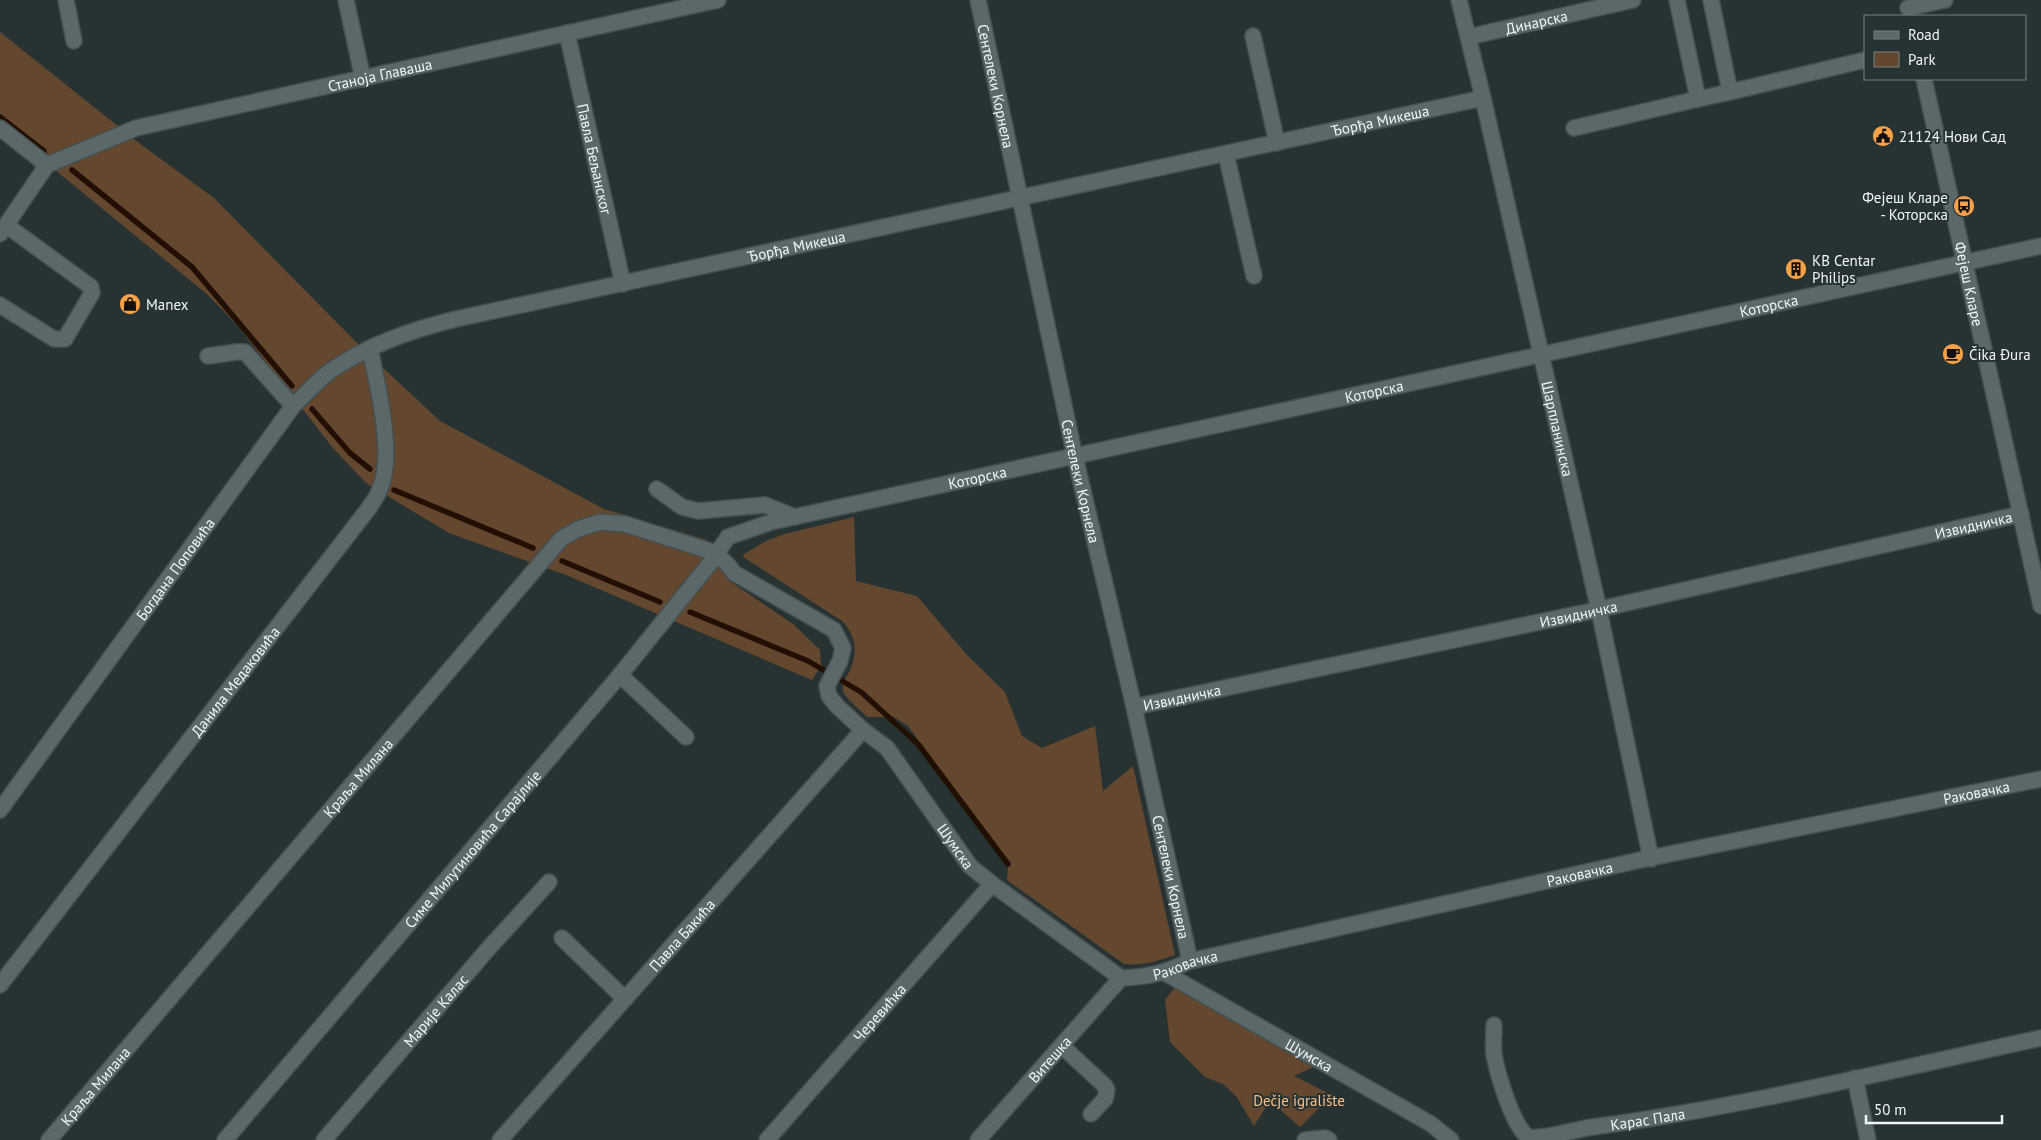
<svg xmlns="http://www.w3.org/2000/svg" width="2041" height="1140" font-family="'PT Sans',sans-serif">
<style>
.green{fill:#63482f}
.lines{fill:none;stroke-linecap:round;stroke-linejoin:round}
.stream{stroke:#210f01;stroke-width:5.5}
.minor-casing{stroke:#454f50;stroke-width:18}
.minor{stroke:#5b6869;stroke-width:15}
.labels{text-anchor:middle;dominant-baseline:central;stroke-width:4;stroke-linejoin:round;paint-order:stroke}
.street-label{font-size:15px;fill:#eff7f7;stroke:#273233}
.poi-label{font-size:15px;fill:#eff7f7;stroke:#273233;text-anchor:start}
.park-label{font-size:15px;fill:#fbc088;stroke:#273233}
</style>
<rect width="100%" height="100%" fill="#273233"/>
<path class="green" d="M0,32L139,143L214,198L365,351L440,421L604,509L707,540L728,580L793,624L820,650L821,666L812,680L566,575L449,533L366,483L332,447L238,326L208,295L0,125Z
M854,517L856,581L917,596L967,655L1005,692L1022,736L1042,748L1095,726L1103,791L1133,766L1175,955C1158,961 1142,966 1124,964L1007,880L1008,868L1002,854L908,726L894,717H867C862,711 845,698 843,691C842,684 846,678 849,672C858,654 857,637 842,621L743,557L744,554L768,540L785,534Z
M1180,981L1324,1062L1294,1076L1332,1095L1300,1127L1270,1101L1254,1126L1236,1096L1223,1084L1205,1077L1170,1042L1165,1000Z"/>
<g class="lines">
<path class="stream" d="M0,117L44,151
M72,170L192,267L292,386
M312,409L350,453L370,469
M394,490L533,548
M562,561L660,602
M690,612L808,661L861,692L918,744L1008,864"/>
<g class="minor-casing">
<g id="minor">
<path d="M66,0L74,41"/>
<path d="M346,0L363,79"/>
<path id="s1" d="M978,0L1075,457L1134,707L1190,961"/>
<path id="s2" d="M1459,0L1483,98L1599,610L1651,859"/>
<path d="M1677,0L1698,99L1730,92"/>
<path d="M1711,0L1730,92L1865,60"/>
<path d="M1908,8L1945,0"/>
<path id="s3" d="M567,33L623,284"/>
<path d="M1253,36L1277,143"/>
<path id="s4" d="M1468,37L1633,0"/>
<path id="s5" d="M1924,79L2041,606"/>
<path d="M0,128L47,165"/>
<path d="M1574,128L1698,99"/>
<path d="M1226,154L1254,276"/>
<path id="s6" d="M47,165L136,128L718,0"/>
<path d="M0,234L47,165"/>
<path d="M0,305L54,339H65L92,293L91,287L6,225"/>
<path d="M208,356L236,352H245L293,406"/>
<path d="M657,489L682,507L698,511L765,505L795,517"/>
<path d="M620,675L686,737"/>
<path id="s7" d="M1134,707L1587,612L2021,514"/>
<path id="s8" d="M0,810L293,406C305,395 316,382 329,372C367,345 411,330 456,319L1483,98"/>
<path d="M562,938L625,999"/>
<path id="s9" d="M1165,973L1431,1124L1451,1140"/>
<path id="s10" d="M1121,978C1149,977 1165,973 1190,961L1640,860L2041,779"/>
<path id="s11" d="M0,985L369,508C372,503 377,497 379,491C396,457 377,385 370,348"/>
<path id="s12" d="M1494,1025C1494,1035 1493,1045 1494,1055C1497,1072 1514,1131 1529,1137C1542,1140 1577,1129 1592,1127C1743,1107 1892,1070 2041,1038"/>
<path d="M1062,1046L1105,1086L1107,1090L1105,1099L1091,1114"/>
<path d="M1855,1078L1868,1140"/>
<path id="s13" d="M49,1140L561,539L578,529L600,522L625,524L716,553L728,565L734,573L834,630L843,648L840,661L827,686L829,696L837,706L863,730L887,748L970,866L992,884L1121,978"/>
<path id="s14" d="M225,1140L620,675L711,562L728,537L771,522L2041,246"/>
<path id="s15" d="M324,1140L488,949L549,882"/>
<path id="s16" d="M500,1140L863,730"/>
<path id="s17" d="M767,1140L992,884"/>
<path id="s18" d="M978,1140L1121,978"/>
<path d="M1305,1140L1325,1138L1329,1140"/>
</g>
</g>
<use href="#minor" class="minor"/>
</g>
<defs>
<g id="civic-disc" transform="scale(1.125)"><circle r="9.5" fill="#f7a248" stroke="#273233"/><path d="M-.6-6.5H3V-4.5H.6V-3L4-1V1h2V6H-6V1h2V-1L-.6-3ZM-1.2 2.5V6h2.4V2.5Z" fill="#111"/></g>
<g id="bus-disc" transform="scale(1.125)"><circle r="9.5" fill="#f7a248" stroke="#273233"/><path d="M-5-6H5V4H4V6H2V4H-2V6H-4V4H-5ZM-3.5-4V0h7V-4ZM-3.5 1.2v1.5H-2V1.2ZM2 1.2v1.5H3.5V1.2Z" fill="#111"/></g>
<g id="building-disc" transform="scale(1.125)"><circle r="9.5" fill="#f7a248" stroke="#273233"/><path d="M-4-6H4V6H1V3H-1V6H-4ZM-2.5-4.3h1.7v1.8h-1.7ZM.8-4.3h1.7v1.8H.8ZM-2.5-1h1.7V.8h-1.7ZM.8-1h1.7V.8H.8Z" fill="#111"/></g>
<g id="shop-disc" transform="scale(1.125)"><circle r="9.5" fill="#f7a248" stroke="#273233"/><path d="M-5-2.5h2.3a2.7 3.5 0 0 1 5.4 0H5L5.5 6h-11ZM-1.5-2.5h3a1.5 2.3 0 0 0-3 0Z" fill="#111"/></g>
<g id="cafe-disc" transform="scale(1.125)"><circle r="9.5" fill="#f7a248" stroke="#273233"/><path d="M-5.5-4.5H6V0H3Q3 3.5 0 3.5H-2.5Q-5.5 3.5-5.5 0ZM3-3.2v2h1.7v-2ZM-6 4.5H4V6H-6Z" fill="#111"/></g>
</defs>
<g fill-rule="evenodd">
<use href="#civic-disc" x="1883" y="136"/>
<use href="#bus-disc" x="1964" y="206"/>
<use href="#building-disc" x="1796" y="269"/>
<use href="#shop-disc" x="130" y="304"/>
<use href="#cafe-disc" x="1953" y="354"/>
</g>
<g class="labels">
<g class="street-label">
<text stroke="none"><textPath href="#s4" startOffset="70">Динарска</textPath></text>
<text stroke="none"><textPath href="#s6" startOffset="346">Станоја Главаша</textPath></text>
<text stroke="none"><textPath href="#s1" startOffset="88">Сентелеки Корнела</textPath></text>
<text stroke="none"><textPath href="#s8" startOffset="1632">Ђорђа Микеша</textPath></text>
<text stroke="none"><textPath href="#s3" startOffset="129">Павла Бељанског</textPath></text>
<text stroke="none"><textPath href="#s8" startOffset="1035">Ђорђа Микеша</textPath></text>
<text stroke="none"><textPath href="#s5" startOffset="210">Фејеш Кларе</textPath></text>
<text stroke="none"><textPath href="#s14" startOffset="1852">Которска</textPath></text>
<text stroke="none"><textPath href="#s14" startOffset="1448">Которска</textPath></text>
<text stroke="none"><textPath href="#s2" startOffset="440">Шарпланинска</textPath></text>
<text stroke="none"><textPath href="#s14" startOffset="1042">Которска</textPath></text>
<text stroke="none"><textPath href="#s1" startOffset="492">Сентелеки Корнела</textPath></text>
<text stroke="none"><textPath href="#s7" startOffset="859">Извидничка</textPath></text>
<text stroke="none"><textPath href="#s8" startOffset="298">Богдана Поповића</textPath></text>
<text stroke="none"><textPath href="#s7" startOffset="454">Извидничка</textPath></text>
<text stroke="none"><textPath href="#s11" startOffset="384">Данила Медаковића</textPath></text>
<text stroke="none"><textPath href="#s7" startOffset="49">Извидничка</textPath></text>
<text stroke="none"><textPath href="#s13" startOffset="476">Краља Милана</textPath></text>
<text stroke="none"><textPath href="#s10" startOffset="876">Раковачка</textPath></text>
<text stroke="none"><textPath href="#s13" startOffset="1365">Шумска</textPath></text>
<text stroke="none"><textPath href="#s14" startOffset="382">Симе Милутиновића Сарајлије</textPath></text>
<text stroke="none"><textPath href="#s10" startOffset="471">Раковачка</textPath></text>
<text stroke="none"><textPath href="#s1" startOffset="898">Сентелеки Корнела</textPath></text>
<text stroke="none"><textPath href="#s16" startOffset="274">Павла Бакића</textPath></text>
<text stroke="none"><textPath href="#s10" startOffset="66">Раковачка</textPath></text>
<text stroke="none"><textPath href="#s15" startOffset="171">Марије Калас</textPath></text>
<text stroke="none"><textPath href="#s17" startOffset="170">Черевићка</textPath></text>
<text stroke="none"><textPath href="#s9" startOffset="166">Шумска</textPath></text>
<text stroke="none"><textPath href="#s18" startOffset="108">Витешка</textPath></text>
<text stroke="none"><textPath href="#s13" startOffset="71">Краља Милана</textPath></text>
<text stroke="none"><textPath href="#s12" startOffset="241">Карас Пала</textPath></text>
</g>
<g class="poi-label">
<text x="1899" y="136">21124 Нови Сад</text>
<text x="1948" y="197" text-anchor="end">Фејеш Кларе<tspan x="1948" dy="17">- Которска</tspan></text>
<text x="1812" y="260">KB Centar<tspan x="1812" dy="17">Philips</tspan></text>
<text x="146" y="304">Manex</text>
<text x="1969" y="354">Čika Đura</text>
</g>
<g class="park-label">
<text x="1299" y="1100">Dečje igralište</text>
</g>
</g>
<rect x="1864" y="15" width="162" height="65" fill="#273233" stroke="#778181"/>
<rect x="1874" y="31" width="25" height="8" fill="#5b6869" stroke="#778181"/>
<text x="1908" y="40" font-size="15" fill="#eff7f7">Road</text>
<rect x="1874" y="52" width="25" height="15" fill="#63482f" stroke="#778181"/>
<text x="1908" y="65" font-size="15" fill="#eff7f7">Park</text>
<path d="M1866 1115v8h136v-8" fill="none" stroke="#eff7f7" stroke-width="2.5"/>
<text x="1874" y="1115" font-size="15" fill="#eff7f7" stroke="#273233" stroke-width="4" paint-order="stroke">50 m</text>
</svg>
